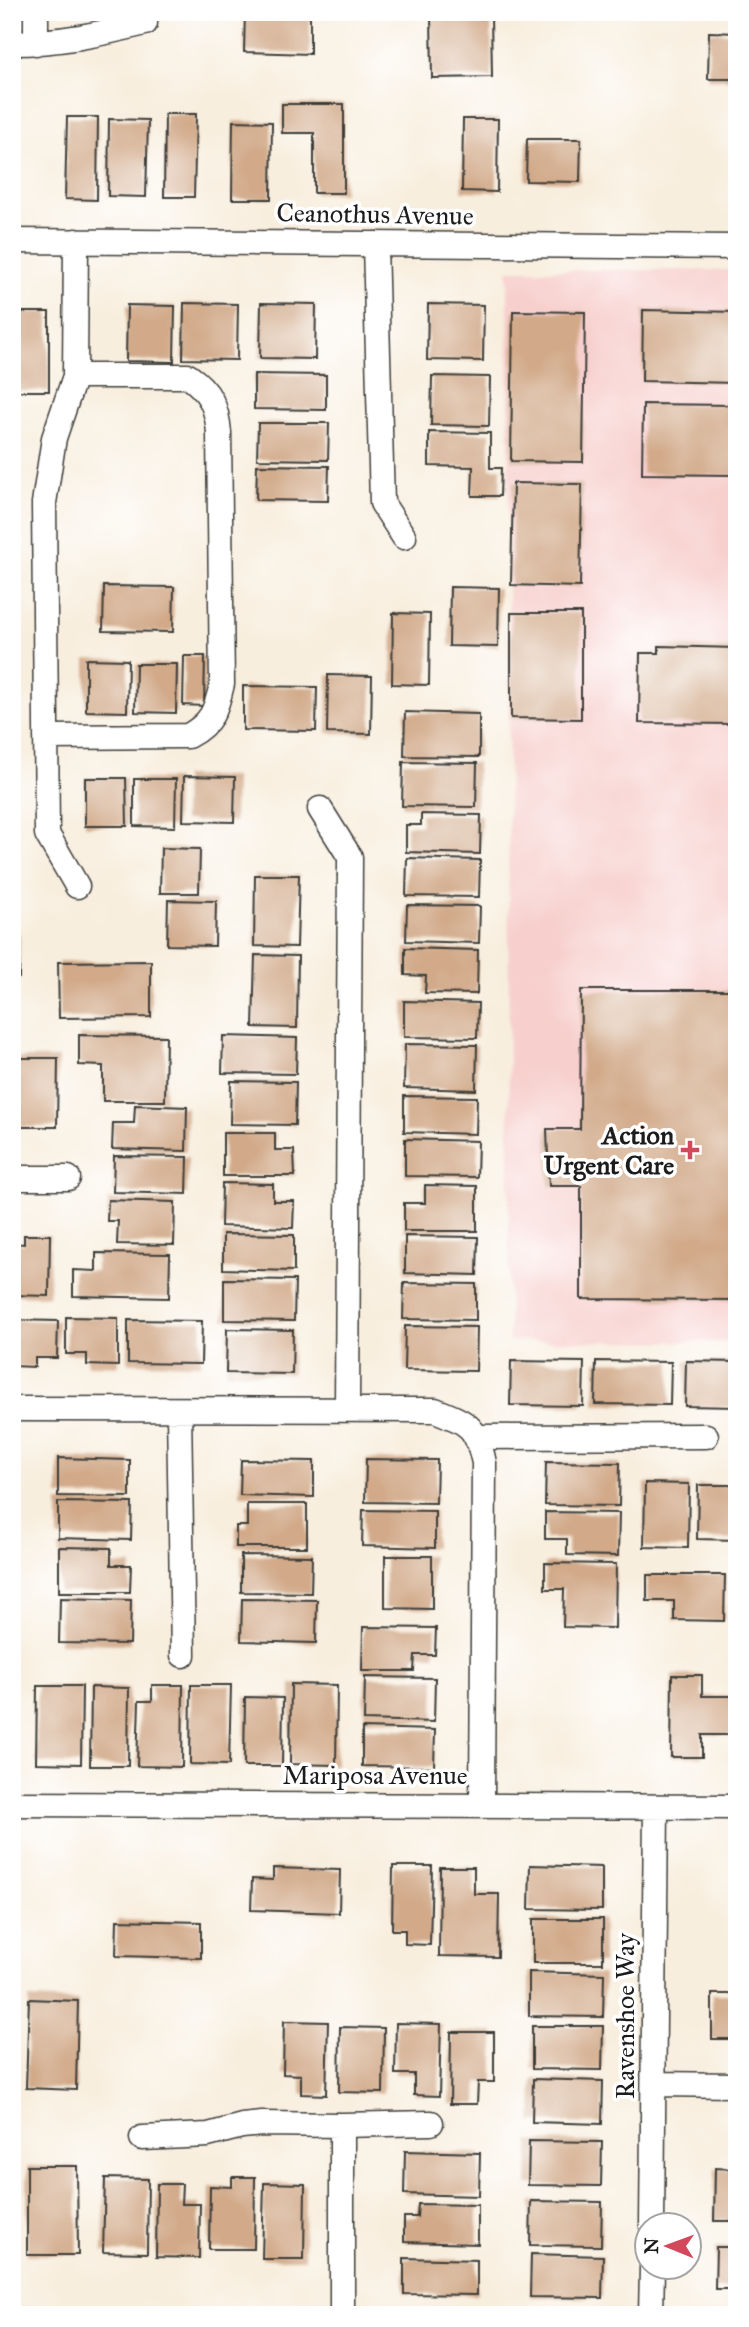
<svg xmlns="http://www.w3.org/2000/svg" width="749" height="2327" font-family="'IM FELL Great Primer',serif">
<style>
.built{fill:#f7d0ce}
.building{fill:#d2aa8a}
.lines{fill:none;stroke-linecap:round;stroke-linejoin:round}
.minor-casing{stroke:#3d3c39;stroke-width:27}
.minor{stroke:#fff;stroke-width:24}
.poi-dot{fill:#d1495b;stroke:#fff;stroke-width:2.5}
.labels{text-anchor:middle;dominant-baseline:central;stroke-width:7;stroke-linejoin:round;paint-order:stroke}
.street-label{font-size:26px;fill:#1c1c1c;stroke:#fff}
.poi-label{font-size:26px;font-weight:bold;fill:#1c1c1c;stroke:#fff;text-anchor:end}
</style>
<rect width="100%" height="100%" fill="#fff"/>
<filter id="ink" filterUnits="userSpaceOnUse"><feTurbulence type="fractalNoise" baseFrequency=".0143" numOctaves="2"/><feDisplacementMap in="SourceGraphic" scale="14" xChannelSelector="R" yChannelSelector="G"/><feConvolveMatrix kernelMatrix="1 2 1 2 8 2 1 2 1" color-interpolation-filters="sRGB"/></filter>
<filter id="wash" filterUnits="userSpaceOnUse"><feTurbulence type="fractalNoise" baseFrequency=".00686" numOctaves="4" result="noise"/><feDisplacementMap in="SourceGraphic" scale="28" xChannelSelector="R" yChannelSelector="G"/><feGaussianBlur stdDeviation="1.57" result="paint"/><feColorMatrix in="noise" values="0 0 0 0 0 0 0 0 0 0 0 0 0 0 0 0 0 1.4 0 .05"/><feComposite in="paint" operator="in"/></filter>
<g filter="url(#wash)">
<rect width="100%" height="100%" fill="#f8eede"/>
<path class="built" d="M508,270H737V1342L509,1341Z"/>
<g id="blocks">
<path class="building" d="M245,12H310V54L244,52Z
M491,13L492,77L432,78L431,14Z
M709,32L737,33V79H708Z
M282,104H344V193H314V133H282Z
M12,114H19L17,196H12Z
M165,114H196L194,197H164Z
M67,117H98L97,200L65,199Z
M109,119L148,120L146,197L108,196Z
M463,119H498L497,192L462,191Z
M233,121L272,122L271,199H232Z
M527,139H581L580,182L526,181Z
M184,303L238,304L237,360L183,359Z
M261,303L316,304L315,359L260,358Z
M428,304L484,305L483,361L427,360Z
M127,305L175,306L174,362L126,361Z
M643,310L737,312V383L642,381Z
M513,311L585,312L583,462L511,461Z
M12,312H49V391H12Z
M254,374L326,375V410L254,409Z
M432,376L490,377L489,426L431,425Z
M643,404L735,405L734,475L642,474Z
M258,423H329L328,460L257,459Z
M429,432L490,433V468H501L500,496H472L473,467L429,466Z
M257,465L329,466L328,501L256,500Z
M513,483L582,484L580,587L511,585Z
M104,586L174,587L173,632L103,631Z
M450,587L499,588L498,647L449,646Z
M393,613L430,614L429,685L392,684Z
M511,613H581V719L511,718Z
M12,643H16L15,678H12Z
M659,646L737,648V724L639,723L640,653H659Z
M184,656H205L204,706L183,705Z
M86,659L128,660L127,712L86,711Z
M136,664H177L176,713L135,712Z
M328,675L372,676L371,734L327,733Z
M243,686L317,687L316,731L243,730Z
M405,712L479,714V757L404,756Z
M403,762L477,763L476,807L402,806Z
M184,776L235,777L234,822L183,821Z
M85,778H126L127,826H85Z
M134,779H176L175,827L134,826Z
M12,787H15V824H12Z
M421,814L481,815L480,854L406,852V825H421Z
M12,833H16L15,877H12Z
M161,848L200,849L199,893H160Z
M407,858L480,860L479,897L406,896Z
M255,875H299L297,947L254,946Z
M168,900L216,901L215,946L167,945Z
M407,905L480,906L479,943L406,941Z
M12,934H20L19,978H12Z
M405,948L478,950L477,994L425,993L426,976L405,975Z
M255,955L298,956L297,1028L253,1027Z
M151,961V1017L59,1018L58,962Z
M581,990H737V1300L581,1299V1186H549L547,1129H580Z
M404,1001L478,1003L477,1038L404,1037Z
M79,1035L166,1036L165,1101H103V1066L79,1065Z
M223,1036L297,1038L296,1074L222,1073Z
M405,1044L477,1045L476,1090L404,1088Z
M16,1058H58L57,1127H14Z
M231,1081L296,1082L295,1125L230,1124Z
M404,1096L477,1097L476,1134L404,1132Z
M135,1105L187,1107L186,1151L112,1149L113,1123H134Z
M223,1133H275V1150H294L295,1176H223Z
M405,1139L478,1141L477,1177L405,1176Z
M114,1156L188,1157L187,1194L113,1192Z
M222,1183L273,1184V1201H294L293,1228L221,1226Z
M425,1185L477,1186V1231H404V1203H425Z
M108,1200L175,1202L174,1245L117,1244L118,1221H107Z
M223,1234L294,1235V1271L223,1269Z
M24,1235H50L49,1296L12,1295V1243L24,1244Z
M405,1236L478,1237L477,1275L405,1273Z
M96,1253L170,1254L169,1298L73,1296V1270L96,1271Z
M224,1279L295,1280L294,1321L224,1320Z
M404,1283L476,1284V1320L403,1319Z
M66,1317L118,1318V1366L87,1365V1354H66Z
M12,1320L58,1321L57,1358H35V1367L12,1366Z
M128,1320L202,1321L201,1364L128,1363Z
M405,1326L477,1327L476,1371L404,1370Z
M227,1329L293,1330L292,1374L226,1373Z
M511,1361L584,1362L583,1406L510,1405Z
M596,1361L671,1362L670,1405L595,1404Z
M686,1361L737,1362V1407L685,1406Z
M58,1458L130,1460V1497L58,1496Z
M366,1459L437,1460L436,1503L365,1502Z
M733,1459H737V1540L697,1539L698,1485H733Z
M241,1460L314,1461V1497L240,1495Z
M546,1462L620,1463L619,1506L545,1505Z
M645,1483L689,1484L688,1548L644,1547Z
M58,1502L132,1503L131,1540L58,1538Z
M247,1504H307V1547H236V1526H247Z
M363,1510L435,1511V1548L362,1546Z
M545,1512L619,1513L618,1556L567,1555V1539H545Z
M59,1547L111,1548V1565H131L130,1592H59Z
M241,1555L312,1556L311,1593L241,1592Z
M385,1556H432V1609L385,1608Z
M545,1563L616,1564L615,1628L563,1627L564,1589H545Z
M647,1575H725L724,1621L674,1620V1601H647Z
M60,1598L131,1600L130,1644L59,1643Z
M242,1599L317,1600L316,1643L241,1641Z
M363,1627L436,1628L435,1655H415L414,1671H362Z
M672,1675H702V1696H737V1735H702V1757H671Z
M365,1677L435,1678L434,1722L364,1720Z
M291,1684L337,1685L336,1765L290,1764Z
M152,1685H183L182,1767L137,1766L139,1701H152Z
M191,1685H231L229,1765L190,1764Z
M37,1686H82L81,1764L36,1763Z
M91,1687L129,1688L128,1766H90Z
M245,1697L283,1698L282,1766H244Z
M362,1728L435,1730L434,1767L362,1766Z
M530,1865L602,1867V1910L529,1909Z
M393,1866H432L430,1945L405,1944V1930H392Z
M440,1867H474V1894H499L498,1957L439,1956Z
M273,1868L340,1870L339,1913L251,1910L252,1879L273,1880Z
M533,1919H603V1963H533Z
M117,1920L201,1922V1958L116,1956Z
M529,1972L604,1974L603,2017L529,2016Z
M712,1994H737V2039H712Z
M29,1999L78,2001L76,2090L26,2088Z
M284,2021L328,2022L326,2095L301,2094V2075L283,2074Z
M396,2023L441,2024L439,2096L414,2095V2074H395Z
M532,2026H603L602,2070L532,2069Z
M340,2027L384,2028L383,2093L339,2092Z
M451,2032H494V2082H478L477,2104H450Z
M533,2079L603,2081L602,2124L532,2122Z
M529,2141L602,2142L601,2186L528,2185Z
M733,2146H737V2221H714L715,2168L733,2169Z
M405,2151L480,2153L479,2196L404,2194Z
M27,2166H77L78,2255H27Z
M232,2177H255L254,2249H209L210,2186L232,2187Z
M105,2178L148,2179L147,2253L103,2252Z
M264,2183L305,2184L304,2259H262Z
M157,2184H182L181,2204H200L199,2258L156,2257Z
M531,2201L602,2202L601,2246L530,2245Z
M418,2204L478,2205V2244L404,2242V2217H417Z
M716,2247H737V2289H715Z
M531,2254L603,2256L602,2298L530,2297Z
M404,2258L477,2260V2295L404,2294Z
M530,2310L602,2311V2315H530Z"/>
</g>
</g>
<g filter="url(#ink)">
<use href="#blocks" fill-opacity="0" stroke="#3d3c39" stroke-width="2"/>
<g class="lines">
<g class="minor-casing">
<path id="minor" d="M12,43C58,43 101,34 145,23
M36,43V12
M12,241L737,247
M76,241L75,376L54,438L44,503L47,834L77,886
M375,244L382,503L404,537
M46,737L188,736C212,723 216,710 222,684L219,433C217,407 210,391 188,376H75
M320,809L350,857L347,1410
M12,1178H68
M12,1409L435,1410C470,1424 476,1426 484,1463L482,1805
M179,1410L183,1655
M478,1437L706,1436
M12,1804L737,1807
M654,2084L737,2085
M142,2138L208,2135L242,2126L262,2124L342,2125L431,2123
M652,2226L656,1807
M342,2315V2125
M651,2315L652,2268"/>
</g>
<use href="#minor" class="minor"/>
</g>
</g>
<path class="poi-dot" d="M686.5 1139.5h7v7h7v7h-7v7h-7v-7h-7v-7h7z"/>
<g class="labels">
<g class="street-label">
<text transform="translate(375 214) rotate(1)">Ceanothus Avenue</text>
<text x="375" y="1775">Mariposa Avenue</text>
<text transform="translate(625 2016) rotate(-90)">Ravenshoe Way</text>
</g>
<g class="poi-label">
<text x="674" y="1135">Action<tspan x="674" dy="30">Urgent Care</tspan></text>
</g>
</g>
<rect width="749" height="2327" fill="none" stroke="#fff" stroke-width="42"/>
<g transform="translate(668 2246) rotate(271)"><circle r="33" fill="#ffffff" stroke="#a4a4a4" stroke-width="2"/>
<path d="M0-5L12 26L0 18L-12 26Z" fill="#d1495b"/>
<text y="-10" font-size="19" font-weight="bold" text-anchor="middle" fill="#1c1c1c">N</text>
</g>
</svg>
